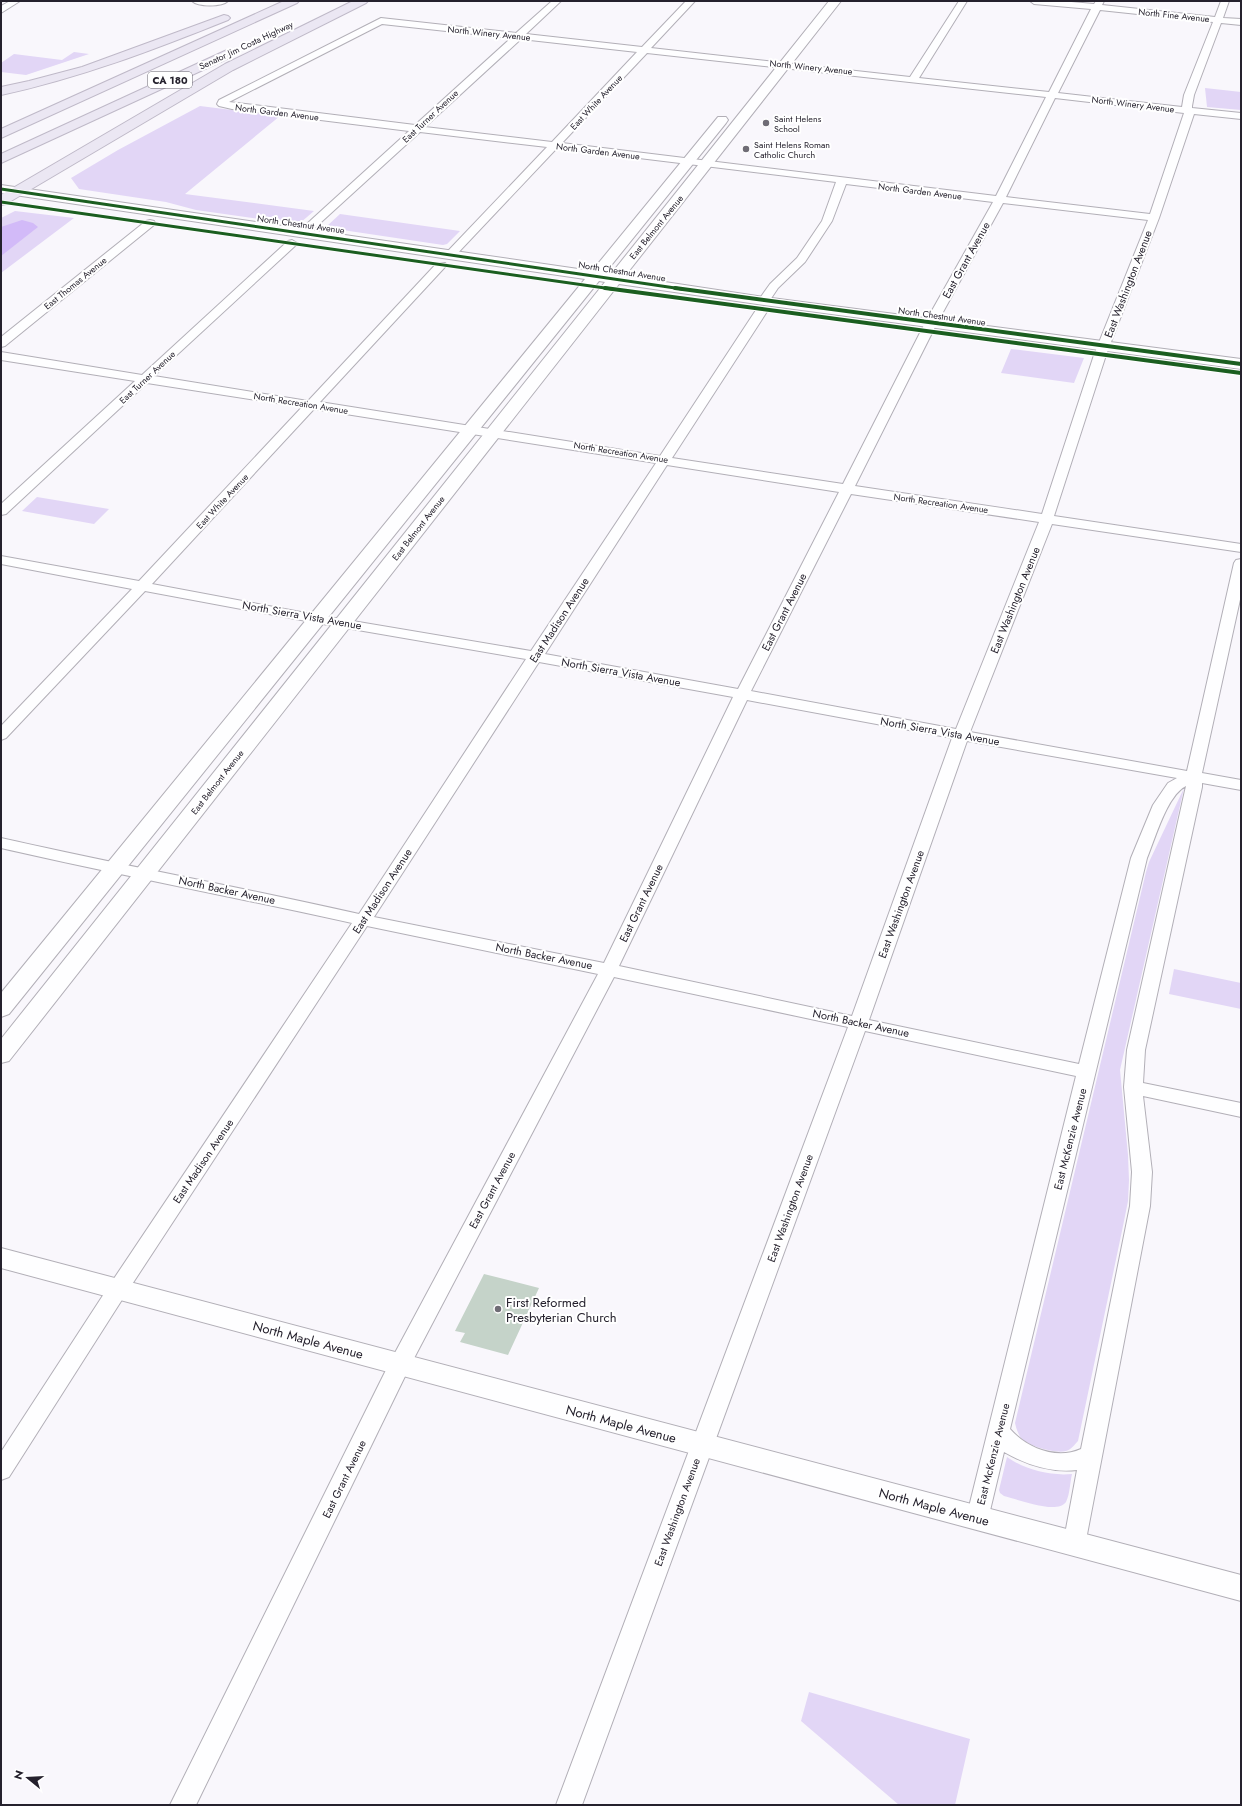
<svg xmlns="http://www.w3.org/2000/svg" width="1242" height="1806" font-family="Jost,sans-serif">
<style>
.green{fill:#e2d6f6}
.water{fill:#d2baf8}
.building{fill:#c5d3c9}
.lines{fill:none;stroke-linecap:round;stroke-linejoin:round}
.minor-casing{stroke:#b2afb7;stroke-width:2}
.secondary-casing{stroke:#b2afb7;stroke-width:2}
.motorway-casing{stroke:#bfb9c8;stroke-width:2}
.minor{fill:#fefeff;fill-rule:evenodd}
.secondary{fill:#fefeff;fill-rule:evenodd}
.motorway{fill:#ebe7f3;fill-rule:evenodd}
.cycleway-far1-casing{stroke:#fff;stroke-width:4.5}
.cycleway-casing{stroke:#fff;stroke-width:6}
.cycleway-far1{stroke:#1b5e20;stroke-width:3}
.cycleway{stroke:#1b5e20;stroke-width:4}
.poi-dot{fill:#6f6c75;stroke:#fff;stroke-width:1.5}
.labels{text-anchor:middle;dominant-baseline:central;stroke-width:4;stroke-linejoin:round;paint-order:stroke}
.far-street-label{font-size:9px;fill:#25212d;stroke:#fff}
.far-poi-label{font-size:9px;fill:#25212d;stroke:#fff;text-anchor:start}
.shield{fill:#fff;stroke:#66646c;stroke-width:1}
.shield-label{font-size:10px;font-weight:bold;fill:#25212d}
.street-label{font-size:11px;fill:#25212d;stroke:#fff}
.near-poi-label{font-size:13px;fill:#25212d;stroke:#fff;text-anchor:start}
.near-street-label{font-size:13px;fill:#25212d;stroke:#fff}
</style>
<rect width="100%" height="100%" fill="#f9f7fc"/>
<path class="green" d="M74,52L89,54L26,75L1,72V63L14,54L62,60Z
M1205,88L1241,92V110L1207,107Z
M200,106L280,116L185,194L314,211L300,223L294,224L196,210L166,202L79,189L71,178L118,150Z
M15,211L74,218L1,273V218Z
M340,214L460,231L447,244L443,245L329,228L327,226Z
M1011,349L1084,358L1074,383L1001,373Z
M37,497L109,509L94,524L22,511Z
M1184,788L1120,1070L1128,1155L1129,1180L1128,1201L1123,1226L1078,1441C1074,1445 1072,1449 1066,1451C1056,1454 1028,1446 1021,1438C1018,1434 1016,1428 1015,1423L1146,872L1149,862Z
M1174,969L1241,983V1009L1169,994Z
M1007,1457C1025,1470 1050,1476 1072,1474C1070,1482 1070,1494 1066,1502C1057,1515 1017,1499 1004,1496L1000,1493L999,1490Z
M809,1692L970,1739L955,1805H899L801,1721Z"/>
<path class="water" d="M22,220L33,223L38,227L1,256V227Z"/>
<path class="building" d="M484,1274L539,1288L508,1355L460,1342L465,1333L455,1331Z"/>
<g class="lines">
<g class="minor-casing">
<path id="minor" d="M10,1H20L1,13V6Z
M192,1H228C222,7 198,7 192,1Z
M552,1H561L526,34L642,47L686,1H695L651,48L910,77L959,1H967L919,78L1049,92L1091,9L1034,4L1030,1H1060L1094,4L1096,1H1104L1102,5L1215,17L1221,1H1229L1223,18L1241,19V25L1221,23L1194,95L1192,106V108L1241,113V119L1194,114L1159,218L1106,355L1054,516L1241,544V552L1052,524L970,732L1187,771L1234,563L1236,560L1241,559V595L1202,773L1241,780V790L1202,783V787L1145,1050L1143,1083L1241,1103V1117L1143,1096L1152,1172L1150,1206L1085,1545L1082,1552L1074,1555L1066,1552L1063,1545L1077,1470C1051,1473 1027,1465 1004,1452L988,1519L985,1526L977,1529L969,1526L966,1519L1076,1076L865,1031L582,1805H556L848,1027L614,977L411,1364L196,1805H170L389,1364L598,974L367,926L125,1295L9,1477L1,1480V1452L111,1283L352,923C235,897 118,875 1,848V838C120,865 240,887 359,914L526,659L317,623L145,591L6,738L1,740V726L132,589L1,564V556L139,581L302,407L147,383L6,514L1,515V504L135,381L1,360V352L142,375L288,241L292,240L297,243L296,245L154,376L308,401L437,263H445L447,265L445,267L320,402L660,456L756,310L762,307L768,310L672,458L843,484L925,323L993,202L846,184L832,221L805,262L778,288L768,303L764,304L758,301L770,284L797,258L822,221L836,182L557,148L455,256L451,257L446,254L447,252L547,147L420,132L307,235L303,236L298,233L299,231L409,131L232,109L219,106L217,104L219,100L381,18L516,33ZM1100,10L1213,22L1184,95L1182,107L1058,93ZM382,24L511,38L415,125L229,102ZM521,39L637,52L552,142L425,127ZM647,53L1046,97L996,196L562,143ZM1055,98L1184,113L1150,214L1006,197ZM1003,203L1148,220L1094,355L1042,514L855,486L937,323ZM314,409L656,463L531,651L317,615L152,584ZM667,465L839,492L738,689L545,654ZM851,494L1039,522L956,729L751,691ZM539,662L733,697L604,963L374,917ZM747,700L952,738L852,1016L619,966ZM967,741L1177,778L1168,783L1153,805L1131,858L1079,1064L869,1020ZM1186,786L1127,1050L1124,1087L1132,1172L1130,1206L1081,1449C1056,1460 1027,1448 1010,1429L1147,858C1155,839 1167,795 1186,786Z
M150,220L154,221L155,223L154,225L5,346L1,347V337L146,221Z"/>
</g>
<g class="secondary-casing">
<path id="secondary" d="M829,1H841L625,276L764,297L1241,359V369L764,305L619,284L9,1061L1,1063V1039L605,282L599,281L9,1014L1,1017V993L585,279L1,193V185L592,271L718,117H726L728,120L726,123L605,273L611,274Z
M1,1248L1241,1575V1601L1,1268Z"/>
</g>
<g class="motorway-casing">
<path id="motorway" d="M284,1H299L297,3L1,138V129Z
M353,1H368L366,3L233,70L6,204L1,205V195L225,64Z
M224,15L228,16L230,18L228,20C153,50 80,78 1,95V87L29,81L82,67Z
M227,50L233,54L231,57L1,163V154Z"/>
</g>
<use href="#minor" class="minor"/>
<use href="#secondary" class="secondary"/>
<use href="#motorway" class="motorway"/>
<g class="cycleway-far1-casing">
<path id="cycleway-far1" d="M1,189L682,289
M1,202L612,289"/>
</g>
<g class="cycleway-casing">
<path id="cycleway" d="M605,288L1241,373
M675,288L1241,364"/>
</g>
<use href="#cycleway-far1" class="cycleway-far1"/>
<use href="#cycleway" class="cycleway"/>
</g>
<g class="poi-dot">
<circle cx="766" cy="123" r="4"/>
<circle cx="746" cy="149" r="4"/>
<circle cx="498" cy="1309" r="4"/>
</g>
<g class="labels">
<g class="far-street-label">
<text transform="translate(1174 15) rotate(6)">North Fine Avenue</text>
<text transform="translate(489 33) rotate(6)">North Winery Avenue</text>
<text transform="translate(246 45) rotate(-25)">Senator Jim Costa Highway</text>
<text transform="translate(811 67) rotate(6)">North Winery Avenue</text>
<text transform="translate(596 102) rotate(-47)">East White Avenue</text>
<text transform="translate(1133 104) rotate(7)">North Winery Avenue</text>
<text transform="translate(277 112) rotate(7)">North Garden Avenue</text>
<text transform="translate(430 116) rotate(-43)">East Turner Avenue</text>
<text transform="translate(598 151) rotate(7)">North Garden Avenue</text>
<text transform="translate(920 191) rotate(7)">North Garden Avenue</text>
<text transform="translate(301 224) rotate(8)">North Chestnut Avenue</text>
<text transform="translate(656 227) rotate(-51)">East Belmont Avenue</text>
<text transform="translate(622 271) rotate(9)">North Chestnut Avenue</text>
<text transform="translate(75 283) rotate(-39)">East Thomas Avenue</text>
<text transform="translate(942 316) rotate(8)">North Chestnut Avenue</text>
<text transform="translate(147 377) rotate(-43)">East Turner Avenue</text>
<text transform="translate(301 403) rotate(9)">North Recreation Avenue</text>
<text transform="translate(621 452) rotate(9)">North Recreation Avenue</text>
<text transform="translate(222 501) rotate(-47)">East White Avenue</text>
<text transform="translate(941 503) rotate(8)">North Recreation Avenue</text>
<text transform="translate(418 528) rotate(-52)">East Belmont Avenue</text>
<text transform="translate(217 782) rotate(-52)">East Belmont Avenue</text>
</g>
<g class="far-poi-label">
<text x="774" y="118">Saint Helens<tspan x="774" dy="10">School</tspan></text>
<text x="754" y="144">Saint Helens Roman<tspan x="754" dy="10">Catholic Church</tspan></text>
</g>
<rect class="shield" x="148" y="72" width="44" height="16" rx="3"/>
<g class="shield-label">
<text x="170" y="80">CA 180</text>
</g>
<g class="street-label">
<text transform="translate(966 260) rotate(-61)">East Grant Avenue</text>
<text transform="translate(1128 284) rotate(-69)">East Washington Avenue</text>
<text transform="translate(1015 600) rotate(-68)">East Washington Avenue</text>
<text transform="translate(784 612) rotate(-63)">East Grant Avenue</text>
<text transform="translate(302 615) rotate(10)">North Sierra Vista Avenue</text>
<text transform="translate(559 620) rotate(-57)">East Madison Avenue</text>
<text transform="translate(621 672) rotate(10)">North Sierra Vista Avenue</text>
<text transform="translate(940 731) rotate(10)">North Sierra Vista Avenue</text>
<text transform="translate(227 890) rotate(12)">North Backer Avenue</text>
<text transform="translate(382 891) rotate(-57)">East Madison Avenue</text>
<text transform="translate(641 903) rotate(-64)">East Grant Avenue</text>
<text transform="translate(901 904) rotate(-70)">East Washington Avenue</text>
<text transform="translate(544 956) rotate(11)">North Backer Avenue</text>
<text transform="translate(861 1023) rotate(12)">North Backer Avenue</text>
<text transform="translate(1070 1139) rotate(-76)">East McKenzie Avenue</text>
<text transform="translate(203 1161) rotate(-56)">East Madison Avenue</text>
<text transform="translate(492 1190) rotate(-62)">East Grant Avenue</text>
<text transform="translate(790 1208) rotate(-70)">East Washington Avenue</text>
<text transform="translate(993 1454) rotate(-76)">East McKenzie Avenue</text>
<text transform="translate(344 1479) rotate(-64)">East Grant Avenue</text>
<text transform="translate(677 1512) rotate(-70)">East Washington Avenue</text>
</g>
<g class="near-poi-label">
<text x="506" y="1302">First Reformed<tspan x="506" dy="15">Presbyterian Church</tspan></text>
</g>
<g class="near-street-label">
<text transform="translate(308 1340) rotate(15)">North Maple Avenue</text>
<text transform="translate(621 1424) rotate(15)">North Maple Avenue</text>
<text transform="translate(934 1507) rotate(15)">North Maple Avenue</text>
</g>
</g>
<rect width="1242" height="1806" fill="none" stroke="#25212d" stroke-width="4"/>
<g transform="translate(28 1778) rotate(288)" stroke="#ffffff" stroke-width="3" paint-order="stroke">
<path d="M0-3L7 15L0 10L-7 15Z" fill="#25212d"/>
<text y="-6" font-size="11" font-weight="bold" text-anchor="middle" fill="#25212d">N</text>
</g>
</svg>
